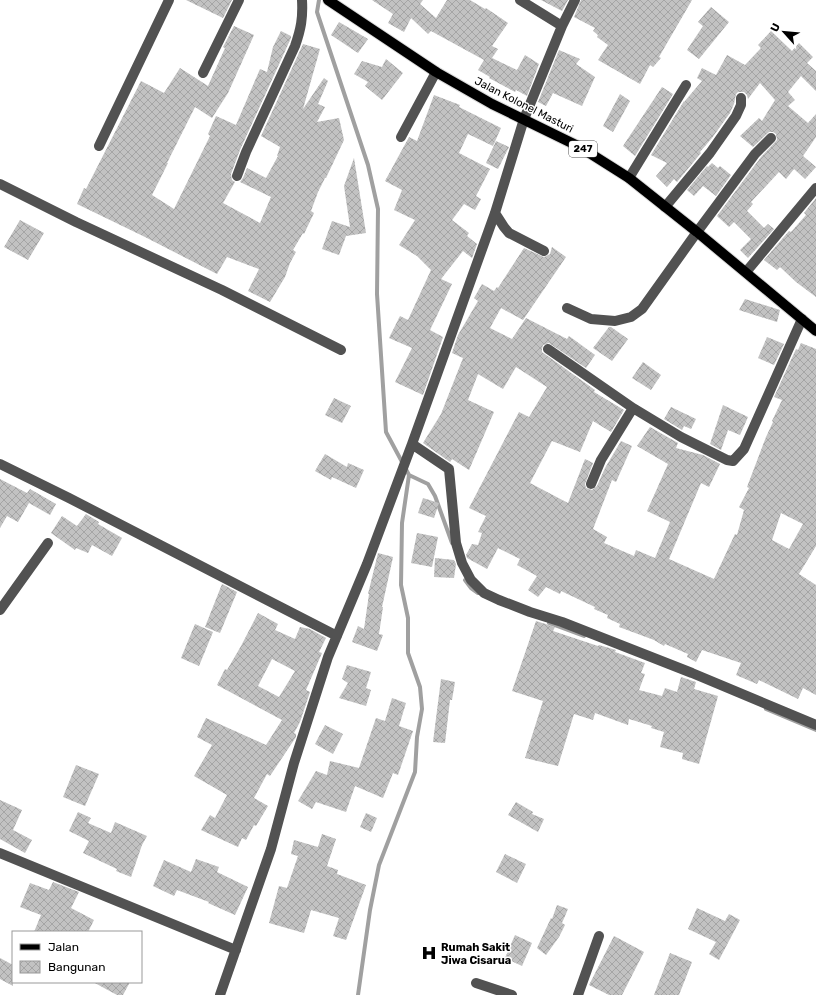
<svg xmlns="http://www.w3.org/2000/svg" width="816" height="995" font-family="Rubik,sans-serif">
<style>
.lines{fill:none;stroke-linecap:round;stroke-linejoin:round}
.stream{stroke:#a0a0a0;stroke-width:4}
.building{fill:url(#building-cross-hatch);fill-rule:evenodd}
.major-casing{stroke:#dbdbdb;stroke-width:12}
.minor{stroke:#525252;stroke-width:10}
.major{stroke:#000;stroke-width:10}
.labels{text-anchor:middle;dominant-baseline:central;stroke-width:3;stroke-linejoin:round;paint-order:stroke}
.shield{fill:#fff;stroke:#4c4c4c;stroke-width:1}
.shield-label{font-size:10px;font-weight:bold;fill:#000}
.street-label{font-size:11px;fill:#000;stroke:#fff}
.poi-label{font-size:11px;font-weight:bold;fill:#000;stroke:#fff;text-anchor:start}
</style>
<defs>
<pattern id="building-cross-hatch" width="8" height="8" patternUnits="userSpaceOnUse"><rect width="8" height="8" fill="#c2c2c2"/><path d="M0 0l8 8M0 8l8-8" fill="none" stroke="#a5a5a5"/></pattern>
</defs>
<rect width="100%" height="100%" fill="#fff"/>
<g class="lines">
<path class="stream" d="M319,0L317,12L368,165L378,209L377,294L386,432L409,475L402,523L401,585L408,618V653L420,687L422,709L417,737L415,772L379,865L370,910L358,995
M409,475L428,484L435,496L452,543
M465,580L471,588L478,593
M549,623L584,636
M766,709L816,730"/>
</g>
<path class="building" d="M186,0H232L223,18Z
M372,0H423L420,4L436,18L447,0H470L485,9L486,8L508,23L492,46L498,49L492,58L517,70L525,55L539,64L527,96L516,90L515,92L489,78L490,77L478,70L484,60L431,31L428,34L411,18L404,32L388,23L393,14Z
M541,0H568L562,11Z
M581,0H692L659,57L661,58L653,67L650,65L640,84L598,60L608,45L597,37L598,35L593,31L595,28L574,17Z
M711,7L729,22L699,59L687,50L703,26L698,22Z
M339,22L368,39L358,53L331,35Z
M234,26L254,35L228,93L212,118L195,107L167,163H168L152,195L174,209L210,136L208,134L216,116L236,125L260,69L267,72L273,47L281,31L291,36V38L240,150L231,174L232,180L235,182L223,203L260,223L271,197L240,182L243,178L247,168L266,178L278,156H277L280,147L261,136L303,44L320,49L303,109L324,78L328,81L318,104L325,107L317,122L339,118L344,140L326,178H325L318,192L311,211L314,213L304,234L303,233L293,250L296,252L290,263L285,277L270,302L248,291L259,269L227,257L217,274L145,237L77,204L84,188L86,189L141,81L164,93L180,68L208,86L225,48L223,47Z
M771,31L792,51L799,43L813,57L807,63L816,71V91L801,76L788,92L795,100L788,106L808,123L816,114V137L803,156L816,167L805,179L794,169L786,179L779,172L751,202L753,204L747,211L764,228L768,224L774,229L748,258L740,250L751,239L734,222L729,227L717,216L761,157L777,140L776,134L773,132H769L753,147L740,136L759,118L762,121L775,100L760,83L748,99L747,95L744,92H738L736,94L734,104L730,113L712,138L700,152L701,153L677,182L674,179L667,187L656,176L667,163L651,155L684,101V102L702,81L697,78L702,68L716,75L727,55L745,65L761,48L758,45Z
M559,50L580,59L576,64L595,77L582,106L553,93L546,106L538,102Z
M386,59L403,73L382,100L365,86L368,82L354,74L362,61L382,67Z
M662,87L673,94L635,156L623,146Z
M620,94L630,101L613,132L603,126Z
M434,95L460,105L459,107L501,128L493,146L468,134L459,153L490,169L476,196L481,199L475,210L464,204L452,220L469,233L467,236L477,244L472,258L463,251L441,279L452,284L430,330L443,337L423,395L395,382L412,348L389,338L400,316L408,320L431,270L417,256L399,245L415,220L394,210L402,190L385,181L409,137L417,141Z
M496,141L509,147L498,169L486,163Z
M354,158L366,233L346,236L339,255L322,249L332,221L350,227L344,186Z
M712,163L718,168L720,166L731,175L716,196L703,186L694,196L687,190L707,166L708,167Z
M816,198V297L796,282L780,267L777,270L764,260L789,231L791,232L806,215L804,213Z
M20,220L44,233L28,260L4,247Z
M552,247L566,257L523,320L501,308L490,328L512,339L526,318L567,339L569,336L595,355L586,368L549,343L543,345L542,349V352L595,390L594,392L624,410L611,432L593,421L580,452L552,441L530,483L568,503L585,459L593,463L585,484L586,488L592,490L597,486L605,468L621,441L632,446L616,482L612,480L593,529L607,537L604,543L634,556L636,550L655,558L670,522L647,511L668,464L637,446L650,427L678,443L676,448L703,455L720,464L709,487L701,483L669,559L714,579L735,534L737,535L744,510L739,507L749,488L747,487L766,437L773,422L772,421L782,400L774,397L796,349L798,350L801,343L816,349V546L799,574L816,585V695L803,688L798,699L759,680L757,684L736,675L741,663L702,650L696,662L687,657L688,654L665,644L664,646L654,640L619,627L620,624L607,618L608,615L594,609L595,607L561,591L560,594L546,587L538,597L528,590L537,576L517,565L520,559L498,548L487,569L467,558L466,555L472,544L478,545L482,533L478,532L486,516L469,508L519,412L529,417L547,387L516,367L503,389L478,374L468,400L494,412L469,470L452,459L450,462L423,443L441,414L463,358L452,353L458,335L478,301L474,298L482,284L494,291L497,287L498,288L524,248L544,257L550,254ZM781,513L803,524L789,549L772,540Z
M745,299L780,310L777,322L739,310Z
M609,327H611L628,339L612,361L593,348Z
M767,337L784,344L774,365L758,358Z
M643,362L661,375L651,390L632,378Z
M334,398L351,406L342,423L325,415Z
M723,405L748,417L740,435L728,430L721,450L710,444Z
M671,407L696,419L691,429L684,426L682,430L664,419Z
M325,454L347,467L348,463L364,470L356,488L332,477L331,480L315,471Z
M0,479L27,493L30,489L56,504L50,515L29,503L18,522L7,516L0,528Z
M423,498L439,503L434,518L418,513Z
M86,514L99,522L98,524L122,538L112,556L92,545L88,553L76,548L75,550L51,533L62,516L77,526Z
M417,533L438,537L432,567L411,563Z
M378,553L393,557L382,607H383L379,634L383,635L377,651L352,642L358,626L364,629L369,594H368Z
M435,558L454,560L456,564L454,578L434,577Z
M222,584L237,592L220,633L205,627Z
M258,613L278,624L275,630L295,639L300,627L310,629L326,638L319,652L322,653L306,690L310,692L300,722L294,733L296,734V737L270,776L267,774L254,798L268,806L256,826L254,825L246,840L242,838L238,847L201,830L210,815L215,818L227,795L194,776L212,745L197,737L206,718L266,745L282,720L217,685L225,669L227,670L241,646ZM272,659L295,671L279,697L258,686Z
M536,621L555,627L553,631L598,646L599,645L616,650L615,652L645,663L641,673L645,674L639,690L662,696L665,688L677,692L681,677L696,682L694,689L718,696L699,764L682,759L683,753L660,747L664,732L651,728L652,726L629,719L628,725L595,713L593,720L574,714L558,766L525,758L543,701L512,691Z
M195,624L213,632L199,666L181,658Z
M347,665L371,672L366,688L371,690L366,706L339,698L348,683L342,679Z
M441,679L455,682L452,700H450L445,743L433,742Z
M392,698L406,703L399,726L413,731L398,775L393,773L383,798L355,786L346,812L316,802L312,809L298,801L316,771L327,775L330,761L359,768L376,718L385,721Z
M325,725L343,734L333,754L315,744Z
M76,765L99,774L85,806L63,797Z
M0,800L22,810L13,830L32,840L25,853L0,839Z
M516,802L533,812L532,814L544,819L538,832L508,815Z
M78,812L91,818L88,823L111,833L115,822L147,836L142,845L131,877L116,871L117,869L83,853L89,841L69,831Z
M366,813L377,818L371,832L360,827Z
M322,834L336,839L327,866L338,870L337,874L366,885L346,940L333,936L339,918L311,910L304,933L269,923L279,886L287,888L298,856L291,854L294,840L318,847Z
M505,854L526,864L517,883L496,872Z
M196,859L219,867L217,872L248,887L235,915L208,903L209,902L177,890L174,896L153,886L164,860L191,872Z
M53,882L79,892L71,908L94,920L88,932H34L41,915L20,907L30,883L49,890Z
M557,905L568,909L562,923L565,925L559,937L546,955L537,948L551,918L552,919Z
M697,908L725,921L729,914L740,920L719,960L709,954L716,942L688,929Z
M515,935L532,943L522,966L505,958Z
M614,936L644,952L622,995H609L589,985Z
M670,953L692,962L679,995H654Z
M0,958L13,965V986L0,979Z
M93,982H130L123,995H117Z"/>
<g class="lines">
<g class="major-casing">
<path id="major" d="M328,0L436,72L492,104L580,147L629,178L697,232L816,331"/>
</g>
<path class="minor" d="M520,0L562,26
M203,73L239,0
M401,137L436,72
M99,146L169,0
M237,176L246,152L295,46C301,29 303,18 302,0
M629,178L686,85
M0,184L76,222L222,290L341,350
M665,207L710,153L736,116L741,105V98
M495,213L504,227L509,233L544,251
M746,272L816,188
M567,308L591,319L615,321L631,317L642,309L697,232L755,154L771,138
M548,349L633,408L681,437L727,460L733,461L744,449L802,319
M412,444L449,469L456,543L462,563L471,580L484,593L499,600L530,612L562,622L692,673L816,725
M0,464L69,498L337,636
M591,484L601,460L633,408
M0,610L48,543
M0,853L236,950
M476,983L512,995
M220,995L271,849L294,763L328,657L367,564L412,444L495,213L524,119L562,26L575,0
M578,995L599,936"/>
<use href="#major" class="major"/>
</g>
<defs>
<g id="hospital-bare" transform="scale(1.2)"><path d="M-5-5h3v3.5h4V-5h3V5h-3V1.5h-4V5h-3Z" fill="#000" stroke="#fff" stroke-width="2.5" paint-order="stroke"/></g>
</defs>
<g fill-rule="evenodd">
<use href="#hospital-bare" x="429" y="953"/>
</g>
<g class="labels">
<rect class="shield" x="569" y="141" width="28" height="16" rx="3"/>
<g class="shield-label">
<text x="583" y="149">247</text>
</g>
<g class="street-label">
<text transform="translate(524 105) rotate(27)">Jalan Kolonel Masturi</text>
</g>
<g class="poi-label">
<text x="441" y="947">Rumah Sakit<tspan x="441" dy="13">Jiwa Cisarua</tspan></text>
</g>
</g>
<rect x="12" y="931" width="130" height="52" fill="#ffffff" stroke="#999999"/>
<rect x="20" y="944" width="20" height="6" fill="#000000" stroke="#999999"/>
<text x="48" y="951" font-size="12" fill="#000000">Jalan</text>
<rect x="20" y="961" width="20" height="12" fill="url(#building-cross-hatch)" stroke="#999999"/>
<text x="48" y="971" font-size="12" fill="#000000">Bangunan</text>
<g transform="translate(784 32) rotate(297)" stroke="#ffffff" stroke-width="3" paint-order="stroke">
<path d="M0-3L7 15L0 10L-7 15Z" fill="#000000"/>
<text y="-6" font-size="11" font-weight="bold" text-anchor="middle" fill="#000000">U</text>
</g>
</svg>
